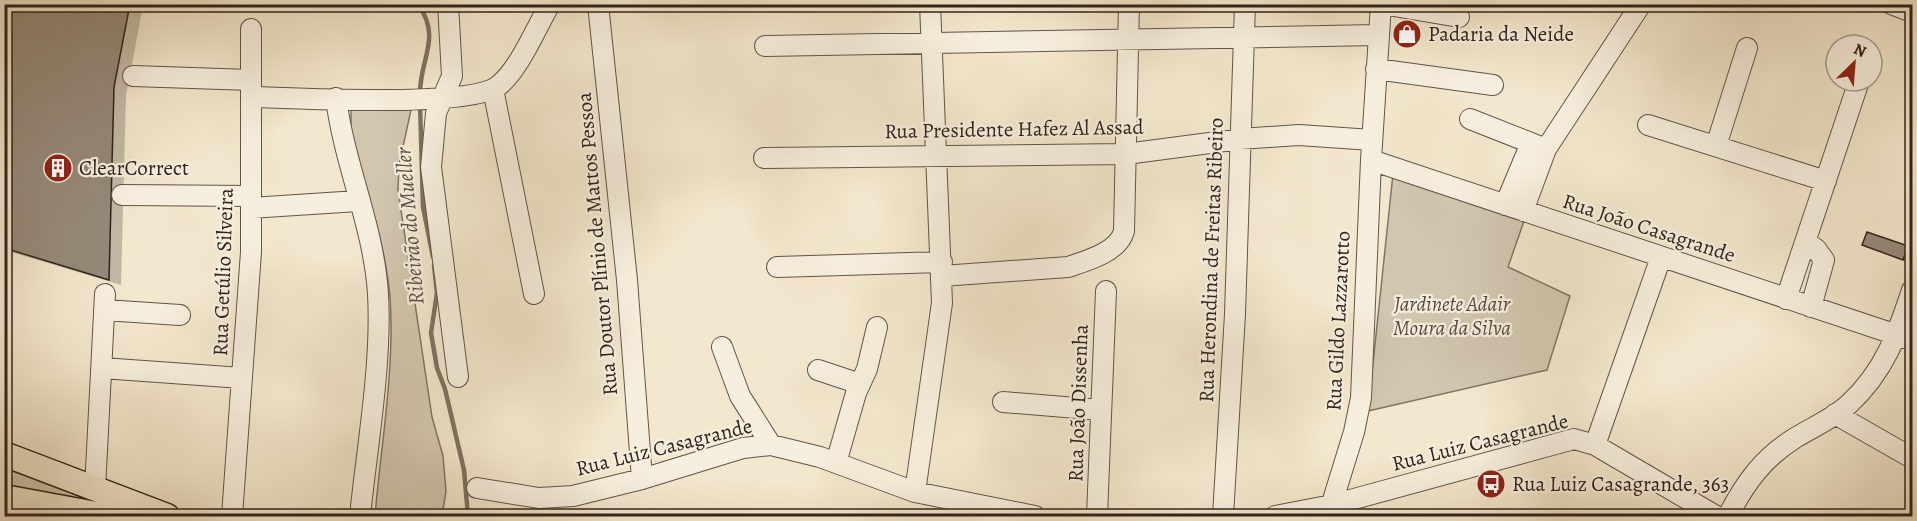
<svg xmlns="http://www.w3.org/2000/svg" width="1917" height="521" font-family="Alegreya,serif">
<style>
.green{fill:#d2c6af;stroke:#817566;stroke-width:1.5}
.shadow{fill:#0003}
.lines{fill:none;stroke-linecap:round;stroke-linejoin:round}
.stream{stroke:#7d7162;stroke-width:4.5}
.building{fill:#958978;stroke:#30241c;stroke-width:1.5}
.minor-casing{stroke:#615548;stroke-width:22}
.major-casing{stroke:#30241c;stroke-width:27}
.minor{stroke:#f7efde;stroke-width:20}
.major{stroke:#f3e7cd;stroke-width:24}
.labels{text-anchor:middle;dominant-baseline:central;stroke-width:4.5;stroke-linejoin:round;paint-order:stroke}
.poi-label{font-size:21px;fill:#30241c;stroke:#f7efde;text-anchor:start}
.street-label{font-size:21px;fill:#30241c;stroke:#f7efde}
.park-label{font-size:21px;font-style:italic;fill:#584c41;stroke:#f7efde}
.water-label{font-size:22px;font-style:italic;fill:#5d5145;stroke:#f7efde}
</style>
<rect width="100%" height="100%" fill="#f3e7cd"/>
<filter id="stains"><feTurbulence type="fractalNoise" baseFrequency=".00333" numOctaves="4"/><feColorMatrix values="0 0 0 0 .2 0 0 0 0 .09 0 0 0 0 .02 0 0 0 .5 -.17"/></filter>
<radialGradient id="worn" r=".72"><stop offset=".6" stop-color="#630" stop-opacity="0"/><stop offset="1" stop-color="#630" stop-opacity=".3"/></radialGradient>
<path class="green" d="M351,110H411L399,165L398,190L432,417L443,456L446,491L442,516H375C381,444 395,369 390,297C385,239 363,184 351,128Z
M1393,174L1524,221L1508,267L1570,296L1547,370L1368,411Z
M4,461L139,516L5,492Z"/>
<path class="shadow" d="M4,4H130L142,11L126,95L121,285L4,250Z
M313,4H357V7Z
M1864,245L1907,248L1912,251V259L1911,263Z"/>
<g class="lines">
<path class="stream" d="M418,4C442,38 420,58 420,93
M420,104L423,207L433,257
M434,265L437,293L431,333L437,368L445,389L464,470L468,516"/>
</g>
<path class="building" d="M4,4H130L114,87L109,280L4,248Z
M1867,232L1908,246L1903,260L1862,245Z"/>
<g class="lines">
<g class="minor-casing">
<path id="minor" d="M448,4L452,76L436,113L431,167L458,377
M598,4L627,280L642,479
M1382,4L1459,17
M1891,4L1912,12
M765,46L1378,35
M1376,69L1493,85
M133,76L251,80
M493,89L534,294
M251,97C295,98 469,108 498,86C519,70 536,28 550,4
M336,98C344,164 374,227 378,294C382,363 367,447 360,516
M1470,119L1546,149
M1648,125L1826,181
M1716,146L1747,48
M764,158L1126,154L1240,139L1299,135L1372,140
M1371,160L1912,340
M122,195L251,196
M1505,205L1531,143
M251,208L358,201
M1523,211L1546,149L1641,4
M1806,242L1816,249L1824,260L1811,307
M777,267L942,262
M942,276L1068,267C1086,261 1119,252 1124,231L1129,4
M1786,299L1858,84
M104,310L180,315
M722,347L740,396L771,445
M102,368L242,378
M818,370L860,384
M1003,402L1101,410
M1835,414L1912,458
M1595,445L1661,257
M836,463L856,393L867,369L877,327
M477,488L539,498L573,496L642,479L743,448L771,445L820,457L915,492L1035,516
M95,489L105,294
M915,492L942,303L930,4
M232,516L251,252V29
M1097,516L1106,291
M1223,516L1235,314L1245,4
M1275,516L1332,505L1574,439L1595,445L1716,516
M1328,516L1354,432L1361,398L1371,160L1381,4
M1728,516C1745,483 1763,458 1795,438C1813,427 1834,418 1849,404C1884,372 1898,333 1912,290"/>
</g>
<g class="major-casing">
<path id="major" d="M4,454L167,516
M4,497L107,516"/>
</g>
<use href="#minor" class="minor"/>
<use href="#major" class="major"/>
</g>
<defs>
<g id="shop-disc" transform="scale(1.5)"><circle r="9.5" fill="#8f2418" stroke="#f7efde"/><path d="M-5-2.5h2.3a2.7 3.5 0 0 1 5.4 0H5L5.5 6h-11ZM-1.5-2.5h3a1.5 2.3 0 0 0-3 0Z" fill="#fff"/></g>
<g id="building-disc" transform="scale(1.5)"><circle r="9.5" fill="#8f2418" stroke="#f7efde"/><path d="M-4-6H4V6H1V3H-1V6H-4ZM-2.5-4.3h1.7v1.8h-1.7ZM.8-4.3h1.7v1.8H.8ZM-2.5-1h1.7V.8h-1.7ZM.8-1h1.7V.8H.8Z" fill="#fff"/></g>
<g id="bus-disc" transform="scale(1.5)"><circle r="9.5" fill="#8f2418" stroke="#f7efde"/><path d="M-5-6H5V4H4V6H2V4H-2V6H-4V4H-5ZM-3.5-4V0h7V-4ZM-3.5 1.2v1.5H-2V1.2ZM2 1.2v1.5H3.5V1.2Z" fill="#fff"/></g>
</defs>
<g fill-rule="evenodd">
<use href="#shop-disc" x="1407" y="34"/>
<use href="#building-disc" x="58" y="168"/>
<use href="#bus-disc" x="1491" y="484"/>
</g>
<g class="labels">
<g class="poi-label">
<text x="1428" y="34">Padaria da Neide</text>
<text x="79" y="168">ClearCorrect</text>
<text x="1512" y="484">Rua Luiz Casagrande, 363</text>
</g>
<g class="street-label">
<text transform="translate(1014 129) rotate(-1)">Rua Presidente Hafez Al Assad</text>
<text transform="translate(1649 228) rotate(18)">Rua João Casagrande</text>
<text transform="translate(597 244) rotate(-95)">Rua Doutor Plínio de Mattos Pessoa</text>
<text transform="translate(1211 260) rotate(-88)">Rua Herondina de Freitas Ribeiro</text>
<text transform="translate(223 272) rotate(-88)">Rua Getúlio Silveira</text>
<text transform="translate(1338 321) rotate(-87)">Rua Gildo Lazzarotto</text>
<text transform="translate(1078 403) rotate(-88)">Rua João Dissenha</text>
<text transform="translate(1480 442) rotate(-14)">Rua Luiz Casagrande</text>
<text transform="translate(664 447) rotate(-14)">Rua Luiz Casagrande</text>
</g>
<g class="park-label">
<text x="1452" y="304">Jardinete Adair<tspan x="1452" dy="24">Moura da Silva</tspan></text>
</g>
<g class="water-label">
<text transform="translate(410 226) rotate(-95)">Ribeirão do Mueller</text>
</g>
</g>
<rect width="1917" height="521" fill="none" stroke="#f3e7cd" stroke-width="24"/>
<rect x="6" y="6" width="1905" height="509" fill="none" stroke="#30241c" stroke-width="3"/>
<rect x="12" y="12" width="1893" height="497" fill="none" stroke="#30241c" stroke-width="1.5"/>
<g transform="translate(1854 63) rotate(25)"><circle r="28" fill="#f7efde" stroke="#a79e90" stroke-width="1.5"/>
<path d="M0-4.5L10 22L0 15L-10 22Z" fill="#8f2418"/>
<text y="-9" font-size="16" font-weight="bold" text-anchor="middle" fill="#30241c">N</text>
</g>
<rect width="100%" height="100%" filter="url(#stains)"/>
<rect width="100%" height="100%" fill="url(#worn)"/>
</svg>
